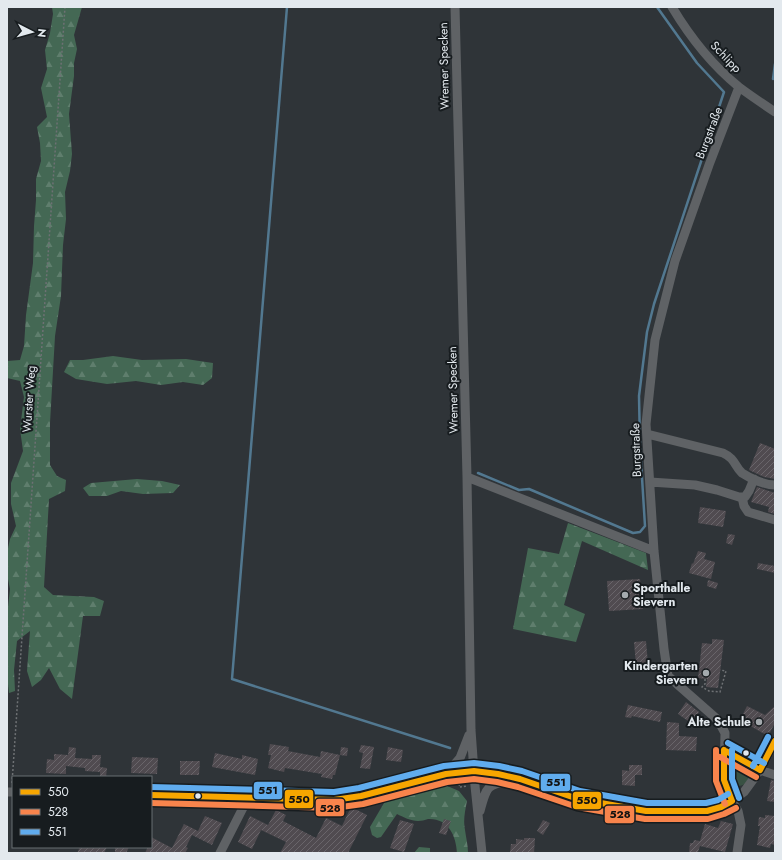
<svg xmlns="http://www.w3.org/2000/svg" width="782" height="860" font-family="Jost,sans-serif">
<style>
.forest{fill:url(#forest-firs)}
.park{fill:#395143}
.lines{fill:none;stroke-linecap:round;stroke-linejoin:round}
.stream{stroke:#527890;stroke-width:2.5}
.building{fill:url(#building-hatch)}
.path{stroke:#6e7174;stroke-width:1.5;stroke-dasharray:2 2;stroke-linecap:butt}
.minor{stroke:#5f6265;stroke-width:9}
.bus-1-casing{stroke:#171c1f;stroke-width:9}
.bus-2-casing{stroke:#171c1f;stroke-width:9}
.bus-3-casing{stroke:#171c1f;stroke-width:9}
.bus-1{stroke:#f7a600;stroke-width:6}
.bus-2{stroke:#f8844c;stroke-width:6}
.bus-3{stroke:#60acee;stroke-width:6}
.poi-dot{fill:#a4aaae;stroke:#171c1f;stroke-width:1.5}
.bus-dot{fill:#e3e9ee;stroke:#171c1f;stroke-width:1.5}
.labels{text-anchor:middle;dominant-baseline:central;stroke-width:4;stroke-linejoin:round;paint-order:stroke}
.street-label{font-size:12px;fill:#e3e9ee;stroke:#171c1f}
.poi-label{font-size:12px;font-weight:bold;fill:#e3e9ee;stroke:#171c1f;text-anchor:end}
.line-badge{stroke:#171c1f;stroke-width:1.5}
.pale-badge-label{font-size:11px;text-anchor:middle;font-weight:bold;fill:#111}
</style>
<defs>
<pattern id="forest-firs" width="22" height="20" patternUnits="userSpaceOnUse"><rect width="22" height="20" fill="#446854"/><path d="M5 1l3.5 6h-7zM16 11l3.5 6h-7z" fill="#5f7e6d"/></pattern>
<pattern id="building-hatch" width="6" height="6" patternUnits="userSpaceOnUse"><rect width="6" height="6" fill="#504b50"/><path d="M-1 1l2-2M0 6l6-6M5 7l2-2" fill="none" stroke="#69656a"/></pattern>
</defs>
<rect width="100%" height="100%" fill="#2f3438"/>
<path class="forest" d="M52,7H82L74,35L77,49L74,63V76L69,114L72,154L70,171L65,192L66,219L63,245L61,296L55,336L50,423V465L57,476L66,480L65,491L49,499L44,587L53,595L94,597L104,601L100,616H83L72,699L60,689L49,668L41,680L32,687L27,671L30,631L17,641L14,670L15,691L9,693L7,675V616L10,589L7,574V553L10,539L16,526L11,504V483L23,451L20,429L24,397L20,381L7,378V361L20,360L24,346L26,315L33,263L34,226L36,200V179L41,161L40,143L37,127L47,117L41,88L47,69L45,50L50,33L53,14Z
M113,356L142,360L186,359L213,363L212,378L203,385L183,382L161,385L136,381L107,384L76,379L64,372L70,360H83Z
M137,479L162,481L180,485L173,493L143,494L121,491L107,496H89L83,488L91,483Z
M568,523L646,553L648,570L582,541L564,605L585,614L576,642L513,629L528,548L559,554Z
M445,785L459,791L467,801C465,811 463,821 465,830C466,838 468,845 468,853H457C456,835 448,818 428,819C425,820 421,821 418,821C411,821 403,817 397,814L381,837L377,838L372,835L370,827L384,803L392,795L417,790H429Z
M419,847L430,848V853H414Z"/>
<path class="park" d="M727 775a11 11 0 1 1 22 0a11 11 0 1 1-22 0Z"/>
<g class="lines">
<path class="stream" d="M287,7L232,679L450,748
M773,79L775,64
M478,473L519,490L529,489L633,533L640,532L645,526L640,445L639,396L647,332L654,304L724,92L697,63L657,7"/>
</g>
<path class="building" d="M760,443L775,449V479L764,477L749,470Z
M757,487L775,493V514L768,512L769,507L751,502Z
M700,507L726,511L723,527L698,523Z
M728,534L735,535L732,545L726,543Z
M698,551L706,553L704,559L715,562L711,579L689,573L692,563L693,564Z
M758,563L775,566V573L757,569Z
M640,579L643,609L609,611L607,581Z
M708,580L718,583L716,589L707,586Z
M712,639L724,640L718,688L706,687L707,679L698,678L702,643L712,644Z
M646,641L648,664L636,665L634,642Z
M686,702L699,712L691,723L678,714Z
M628,705L662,712L660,722L632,716L631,718L625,717Z
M747,706L765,715L775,706V723L768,736L740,720Z
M667,722L679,723V736L697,737L696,751L666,750Z
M270,744L289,747L288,751L320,757L321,751L340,755L335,775H333L332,779L321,777L322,774L285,768L284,772L268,768L271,755H268Z
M361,745L374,747L370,769L360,768L363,753L359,752Z
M69,747L76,748L75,758L92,759V755H101L100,767L107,768L106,777H100V772L85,771V768L66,766V774L46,773L47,759L54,760V754L68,755Z
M341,747L348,748L347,756L340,755Z
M388,747L403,750L401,762L386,760Z
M215,753L242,759V755L258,759L255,775L212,767Z
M132,757L158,758L157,774L131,773Z
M180,761H200L199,775H180Z
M629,765H642V775H635V786L622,785V770L629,771Z
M771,780L775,781V802L767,801Z
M351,807L367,815L348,853H280L286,842L261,830L252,849L238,842L250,816L268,825L276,810L286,815L283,821L316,838L326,818L342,826Z
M765,815L775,816L774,835L775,845L771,844L770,848L757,845L760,826H758L759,817L765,818Z
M205,816L222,823L212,845L192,835L186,847L188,848L185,853H145L148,847H151V837L172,848L184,824L198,831Z
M444,819L451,821L446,835L439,833Z
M400,820L414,824L404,852L390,848Z
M543,820L550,823L543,835L537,831Z
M721,821L733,824L725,852L700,846L698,852L689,853L690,843H693L694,840L700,841L705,824L718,828Z
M524,838H535L534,853H510L511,844H516V839L524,840Z
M80,847H107L104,853H77Z
M115,847H129L126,853H115Z"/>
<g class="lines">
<path class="path" d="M705,679V684L702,687L709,691L720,692L726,671L720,670
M460,780L459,787L467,786
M12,783L65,7"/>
<path class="minor" d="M455,7L467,477L471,730L475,786L482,853
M672,7C690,37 712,65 739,87C751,96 763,104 775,112
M647,434L723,453C736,459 734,466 742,473C751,479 765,485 775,485
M467,477L654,551
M650,482L695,485L717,490L739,497H745L749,491L754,479
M742,497L744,506L748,512L775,520
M724,750L760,770L775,775
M446,774L460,758L469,735
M7,792H13
M151,795L334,800L361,796L446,774L474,771L498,774L520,779L578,799L615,806L646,811H707L721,807L732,801L744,792L760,770L775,741
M480,811C487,784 487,785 514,780
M220,853L248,798
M737,853L741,825L738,811L732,801L724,780L725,733L718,720L668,676L664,649L654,551L646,424L655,340L675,261L709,165L739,87"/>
<g class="bus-1-casing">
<path id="bus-1" d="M724,750V780L732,801
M724,750L760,770
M760,770L775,741
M151,795L334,800L361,796L446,774L474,771L498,774L520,779L578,799L646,811H707L721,807L732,801"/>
</g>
<g class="bus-2-casing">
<path id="bus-2" d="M716,750V781L725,804
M720,757L756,777
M151,803L334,808L363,804L447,782L474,779L497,782L518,787L577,807L645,819H708L724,814L736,808"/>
</g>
<g class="bus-3-casing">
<path id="bus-3" d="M728,743L764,763
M732,750V779L739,798
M753,766L768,737
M151,787L334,792L359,788L444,766L474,763L499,766L522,771L580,791L647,803H706L718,800L728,794"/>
</g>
<use href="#bus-1" class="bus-1"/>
<use href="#bus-2" class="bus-2"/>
<use href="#bus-3" class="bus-3"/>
</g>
<g class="poi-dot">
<circle cx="625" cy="595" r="4"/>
<circle cx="706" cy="673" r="4"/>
<circle cx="759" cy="722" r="4"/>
</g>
<g class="bus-dot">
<circle cx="746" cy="753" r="3.5"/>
<circle cx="198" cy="796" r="3.5"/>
</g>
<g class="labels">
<g class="street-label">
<text transform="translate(726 57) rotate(46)">Schlipp</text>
<text transform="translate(444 66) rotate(-91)">Wremer Specken</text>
<text transform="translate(709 133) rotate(-69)">Burgstraße</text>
<text transform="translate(453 390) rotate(-91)">Wremer Specken</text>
<text transform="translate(29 399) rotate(-86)">Wurster Weg</text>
<text transform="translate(636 450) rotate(-92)">Burgstraße</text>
</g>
<g class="poi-label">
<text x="633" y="588" text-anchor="start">Sporthalle<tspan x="633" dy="14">Sievern</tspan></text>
<text x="698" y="666">Kindergarten<tspan x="698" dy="14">Sievern</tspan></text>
<text x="751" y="722">Alte Schule</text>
</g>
</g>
<g class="line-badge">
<rect x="540" y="773" width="31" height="19" rx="4" fill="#60acee"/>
<rect x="253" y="781" width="30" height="19" rx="4" fill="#60acee"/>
<rect x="284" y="789" width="30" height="20" rx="4" fill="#f7a600"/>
<rect x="572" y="791" width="30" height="19" rx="4" fill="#f7a600"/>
<rect x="315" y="798" width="30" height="19" rx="4" fill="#f8844c"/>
<rect x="604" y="805" width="31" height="19" rx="4" fill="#f8844c"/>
</g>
<g class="pale-badge-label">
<text x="556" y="786">551</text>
<text x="268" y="794">551</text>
<text x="299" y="803">550</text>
<text x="587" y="804">550</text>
<text x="330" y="812">528</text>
<text x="620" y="818">528</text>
</g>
<rect width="782" height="860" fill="none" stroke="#e3e9ee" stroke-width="16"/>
<rect x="12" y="776" width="140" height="72" fill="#171c1f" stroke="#696e72"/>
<rect x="20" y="789" width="20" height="6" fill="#f7a600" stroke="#696e72"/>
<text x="48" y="796" font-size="12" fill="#e3e9ee">550</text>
<rect x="20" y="809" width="20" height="6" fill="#f8844c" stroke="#696e72"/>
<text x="48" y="816" font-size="12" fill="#e3e9ee">528</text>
<rect x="20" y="829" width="20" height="6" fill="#60acee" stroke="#696e72"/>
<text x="48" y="836" font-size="12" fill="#e3e9ee">551</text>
<g transform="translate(32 32) rotate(96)" stroke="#171c1f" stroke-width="3" paint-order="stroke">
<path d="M0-3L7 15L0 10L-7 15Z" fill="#e3e9ee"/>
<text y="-6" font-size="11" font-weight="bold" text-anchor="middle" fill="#e3e9ee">N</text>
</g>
</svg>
